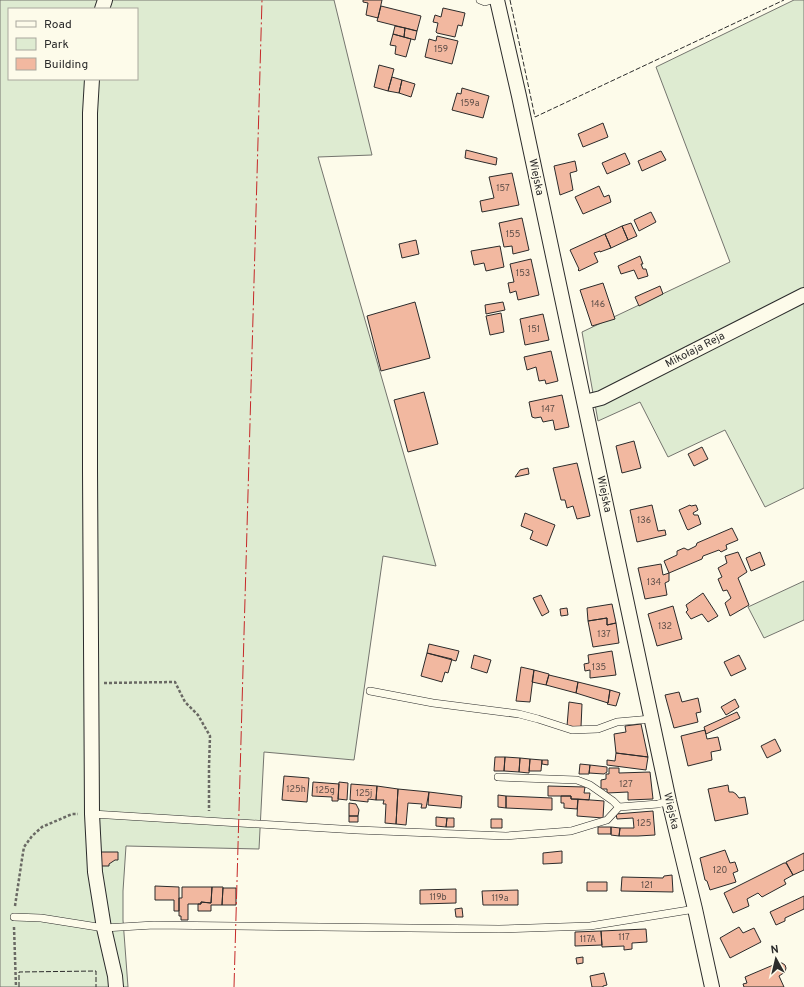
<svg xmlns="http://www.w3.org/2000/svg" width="804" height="987" font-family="Overpass,sans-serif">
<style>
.green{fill:#deebd1;stroke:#74746e;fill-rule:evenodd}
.building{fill:#f2b8a0;stroke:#2b2b2b}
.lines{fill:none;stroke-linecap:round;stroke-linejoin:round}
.service-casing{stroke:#2b2b2b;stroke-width:8}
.minor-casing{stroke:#2b2b2b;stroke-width:16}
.path{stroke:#6a6964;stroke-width:2.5;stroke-dasharray:3 2;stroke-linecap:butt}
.service{stroke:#fdfbea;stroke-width:7}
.minor{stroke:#fdfbea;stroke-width:14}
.fence{stroke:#2b2b2b;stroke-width:1;stroke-dasharray:5 2;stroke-linecap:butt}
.power{stroke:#c62828;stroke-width:1;stroke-dasharray:14 3 2 3;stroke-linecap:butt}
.labels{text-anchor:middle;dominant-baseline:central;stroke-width:3;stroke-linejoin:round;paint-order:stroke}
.number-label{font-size:9px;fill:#5d4e48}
.street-label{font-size:11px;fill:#2b2b2b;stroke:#fdfbea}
</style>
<rect width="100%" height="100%" fill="#fdfbea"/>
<path class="green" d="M0,0H334L372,155L318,157L436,566L383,556L354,760L264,752L259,849L126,846L123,891V920L128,987H0ZM9,9H137V79H9Z
M794,0H804V488L765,507L725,430L668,457L640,402L598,421L582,332L730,262L656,67Z
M804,581V620L764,638L748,607Z"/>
<path class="building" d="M363,0H382L378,18L366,15L368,3L363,2Z
M381,6L421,16L417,31L377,21Z
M443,8L465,13L462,26L458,25L455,37L437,33L436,32L438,23L433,22L435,15L441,17Z
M395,26L405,28L404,37L393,34Z
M405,28L417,31L415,40L404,37Z
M393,34L411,39L406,57L395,54L396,46L390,45Z
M437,36L458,41L452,64L425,57L429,39L436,41Z
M379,65L394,69L388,91L374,87Z
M392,77L402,80L399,93L388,91Z
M402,80L415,84L411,97L399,93Z
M462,88L489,96L483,118L452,110L457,93L461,94Z
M603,123L608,137L583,147L578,134Z
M466,150L497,158L496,165L465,158Z
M661,151L666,160L642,171L638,161Z
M625,153L630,164L607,174L602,163Z
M575,161L577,171L570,173L573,190L560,195L554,166Z
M512,173L519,205L482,212L480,201L494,198L489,177Z
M599,186L604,197L609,195L611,202L583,214L575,197Z
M651,212L656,222L639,231L634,220Z
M522,218L529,250L513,254L512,246L504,247L499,223Z
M631,223L637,236L628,240L622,226Z
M622,226L628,240L611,248L605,234Z
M605,234L611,248L600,252V251L594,253L598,262L579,271L578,270L579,269L570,250Z
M416,240L419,254L402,258L399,244Z
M500,246L504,267L486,271L484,263L474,265L471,251Z
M640,256L643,264H641L643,269H646L648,276L638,279L634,270L621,274L618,266Z
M531,259L539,295L518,300L516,291L510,293L508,283L514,282L510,264Z
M603,283L615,319L592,326L580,290Z
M660,286L663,294L639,306L635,297Z
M415,302L430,358L381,371L367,316Z
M503,302L505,310L486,314L485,305Z
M501,313L504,332L490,335L486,316Z
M543,314L549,340L525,345L520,319Z
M551,351L558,381L546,384L545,380L539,381L536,367L527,370L524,357Z
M424,392L438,444L408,452L394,400Z
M562,395L569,427L555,430L553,420L543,422L541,417L535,418L532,417L529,402Z
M634,441L641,468L622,473L616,446Z
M702,447L708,459L694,466L688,454Z
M577,463L590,516L577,519L573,506L567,508L565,500H561L553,468Z
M528,468L529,474L515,477L520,470Z
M652,505L658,531L665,530L666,535L637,542L630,510Z
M690,505L691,506L696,505L698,510L693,513L694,515H698L701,524L688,530L687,529L679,510Z
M525,513L555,525L547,546L530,539L533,531L521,526Z
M732,528L738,540L726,545L727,549L721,552L719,550L703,556L702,559L669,573L664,561L677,555V551L684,548L688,550L696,546L697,543Z
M738,552L747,572L738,578L749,605L730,616L725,603L731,598L727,590L723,591L718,579L722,577L718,568L727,563L725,556Z
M760,552L765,565L751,571L746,558Z
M661,564L663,575L669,573V581L665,583L667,595L645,599L638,568Z
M703,593L718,616L708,622L702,614L691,619L686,612L688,610L686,605Z
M541,595L549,612L542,616L533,598Z
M612,604L616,623L607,625V618L588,621L587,608Z
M673,606L682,639L657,646L648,614Z
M567,608L568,615L561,616L560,609Z
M607,618V625L616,623L619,643L593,647L588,621Z
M429,644L459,651L456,661L427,653Z
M612,651L616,675L590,678V670L585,671L584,664L589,663L588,655Z
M427,653L452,659L448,673L445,672L442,682L421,676Z
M474,655L491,660L487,673L471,668Z
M739,655L746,669L731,676L724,662Z
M521,667L534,670L530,702L516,701Z
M534,670L549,674L546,685L532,682Z
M549,675L578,682L576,693L546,685Z
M578,682L610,690L608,703L576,693Z
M610,690L620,693L616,706L607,704L608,703Z
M679,692L682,702L698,698L701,712L696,713L698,722L674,728L665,695Z
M735,699L739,707L726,715L721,707Z
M569,702L582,704L581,727L567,726Z
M737,712L740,718L706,734L704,727Z
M641,724L648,757L616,753L614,734L626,732L625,726Z
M705,730L707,739L718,737L721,750L711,752L712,760L688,766L681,736Z
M775,739L781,751L767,758L761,746Z
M616,753L648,757L646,770L607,765V760L615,761Z
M495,757H505L504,771H494Z
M505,757L520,758L519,772L504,771Z
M520,758L530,759L529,773L519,772Z
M530,759L542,760L541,771H529Z
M542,760H548V765L542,764Z
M580,764L590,765L589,774H579Z
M590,765L607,767V772L604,774L589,773Z
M609,768H619V773L650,772L653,799L628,800V792L607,793V789H601V780L606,779V774H609Z
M284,776L309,778L307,802L282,800Z
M313,782L339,784L338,801H332V797L312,796Z
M339,782L348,783L347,800L338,799Z
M351,784L377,786L376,800L368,799V802L350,800Z
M728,785L729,792H733L736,794L739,798L745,797L748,814L715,821L708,789Z
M377,786L398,789L396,824L385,823L386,804H383L384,800H376Z
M548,786L585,787L584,793H590L589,800L571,799V796H548Z
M398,789L429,792L426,808H421L422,804L408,803L406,825L396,824Z
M429,792L462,796L461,808L428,805Z
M498,795L506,796V808L498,807Z
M506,796L552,798V810L506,808Z
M561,796H571V799H578L577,809L564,808V803H561Z
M578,799L604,801L603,818L577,816Z
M349,803L356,804L359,810L358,816H349Z
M653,811L655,835L638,836H619L620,828H634L633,818L617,819L616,814Z
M349,816H358V822H349Z
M436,817L447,818L446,827L436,826Z
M447,818H454V827H446Z
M491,819H502V828H491Z
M598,827H611V834H598Z
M611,827L620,828L619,836L611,835Z
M725,850L730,863L735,862L738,871L733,873L736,882L710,890L707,881L705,880L700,858Z
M562,851V863L543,864V853Z
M98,852H118V860H115L109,864V866H99Z
M804,853V870L793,875L786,862Z
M784,863H786L793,875L784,880L786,884L762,897L758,893L747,899L749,906L733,913L724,893Z
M672,875L673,892L621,891L622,877L663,878L664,876Z
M587,882H607V891H587Z
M155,886L179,887V911H174V900H155Z
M182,887H212L211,903L201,902V904H188V920H181V916H179V898H182Z
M212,887H223L222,905H211V911H198V904H201V902L211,903Z
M223,888H236V905H222Z
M456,889V903L420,904V890Z
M518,890V905H483L482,891Z
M804,896V909L785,918V921L776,925L770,912Z
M462,908L463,917H456L455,909Z
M739,927L743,933L754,928L761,942L730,958L720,938Z
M646,929L647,942L632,943V949L624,950V946L602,947L601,931Z
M601,931L602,945L575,946V932Z
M583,957V963L577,964L576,958Z
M778,963H782L785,965L786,968L785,972L779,976L784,987H744L743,984L747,983L745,977Z
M604,973L607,985L603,986V987H592L590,976Z"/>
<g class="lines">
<g class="service-casing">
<path id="service" d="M480,0L485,2L492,0
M370,691L433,703L519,714L538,719L572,730L598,729L617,722L651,719
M498,777L577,780L590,785L613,801L619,807
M92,814L357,830L506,836L571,831L607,820L619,807L658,804L669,801
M14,917L41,918L104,928L154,925L499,929L590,926L695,909"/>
</g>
<g class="minor-casing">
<path id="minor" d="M497,0L519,96L669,801L695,909L712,987
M102,9L105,0
M92,79L90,113V471L92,814L95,872L104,928L115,976L116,987
M585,402L601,398L804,295"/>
</g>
<path class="path" d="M104,683L175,682L185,702L198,715L210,736L209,767V811
M15,906L22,859L24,847L32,836L42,827L72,814H78
M14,927L16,987"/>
<use href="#service" class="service"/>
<use href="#minor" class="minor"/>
<path class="fence" d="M510,0L535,117L784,0
M19,987V972L96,971V987"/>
<path class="power" d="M234,987L262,0"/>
</g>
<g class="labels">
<g class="number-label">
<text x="441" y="49">159</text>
<text x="470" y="103">159a</text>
<text x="503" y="188">157</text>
<text x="513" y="234">155</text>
<text x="523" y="273">153</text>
<text x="598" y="304">146</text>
<text x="534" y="329">151</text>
<text x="548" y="409">147</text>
<text x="644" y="520">136</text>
<text x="654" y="582">134</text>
<text x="665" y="626">132</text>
<text x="604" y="634">137</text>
<text x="599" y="667">135</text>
<text x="626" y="784">127</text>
<text x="296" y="789">125h</text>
<text x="325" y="790">125g</text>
<text x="364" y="793">125j</text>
<text x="644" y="823">125</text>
<text x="720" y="870">120</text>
<text x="647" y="885">121</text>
<text x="438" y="897">119b</text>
<text x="500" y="898">119a</text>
<text x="624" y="937">117</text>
<text x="588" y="939">117A</text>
</g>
<g class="street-label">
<text transform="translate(536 177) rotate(78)">Wiejska</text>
<text transform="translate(695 350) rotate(-27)">Mikołaja Reja</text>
<text transform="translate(604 494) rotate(78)">Wiejska</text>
<text transform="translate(671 811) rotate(77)">Wiejska</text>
</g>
</g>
<rect x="8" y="8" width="130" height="72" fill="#fdfbea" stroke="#a9a89e"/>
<rect x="16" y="21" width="20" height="6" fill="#fdfbea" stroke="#a9a89e"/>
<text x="44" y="28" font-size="12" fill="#2b2b2b">Road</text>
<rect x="16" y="38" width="20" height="12" fill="#deebd1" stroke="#a9a89e"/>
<text x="44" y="48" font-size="12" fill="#2b2b2b">Park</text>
<rect x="16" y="58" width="20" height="12" fill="#f2b8a0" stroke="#a9a89e"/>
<text x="44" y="68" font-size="12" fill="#2b2b2b">Building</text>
<g transform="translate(776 959) rotate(352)" stroke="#fdfbea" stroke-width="3" paint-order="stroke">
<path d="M0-3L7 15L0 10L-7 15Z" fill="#2b2b2b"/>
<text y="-6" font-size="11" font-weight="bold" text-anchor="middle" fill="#2b2b2b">N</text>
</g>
</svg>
